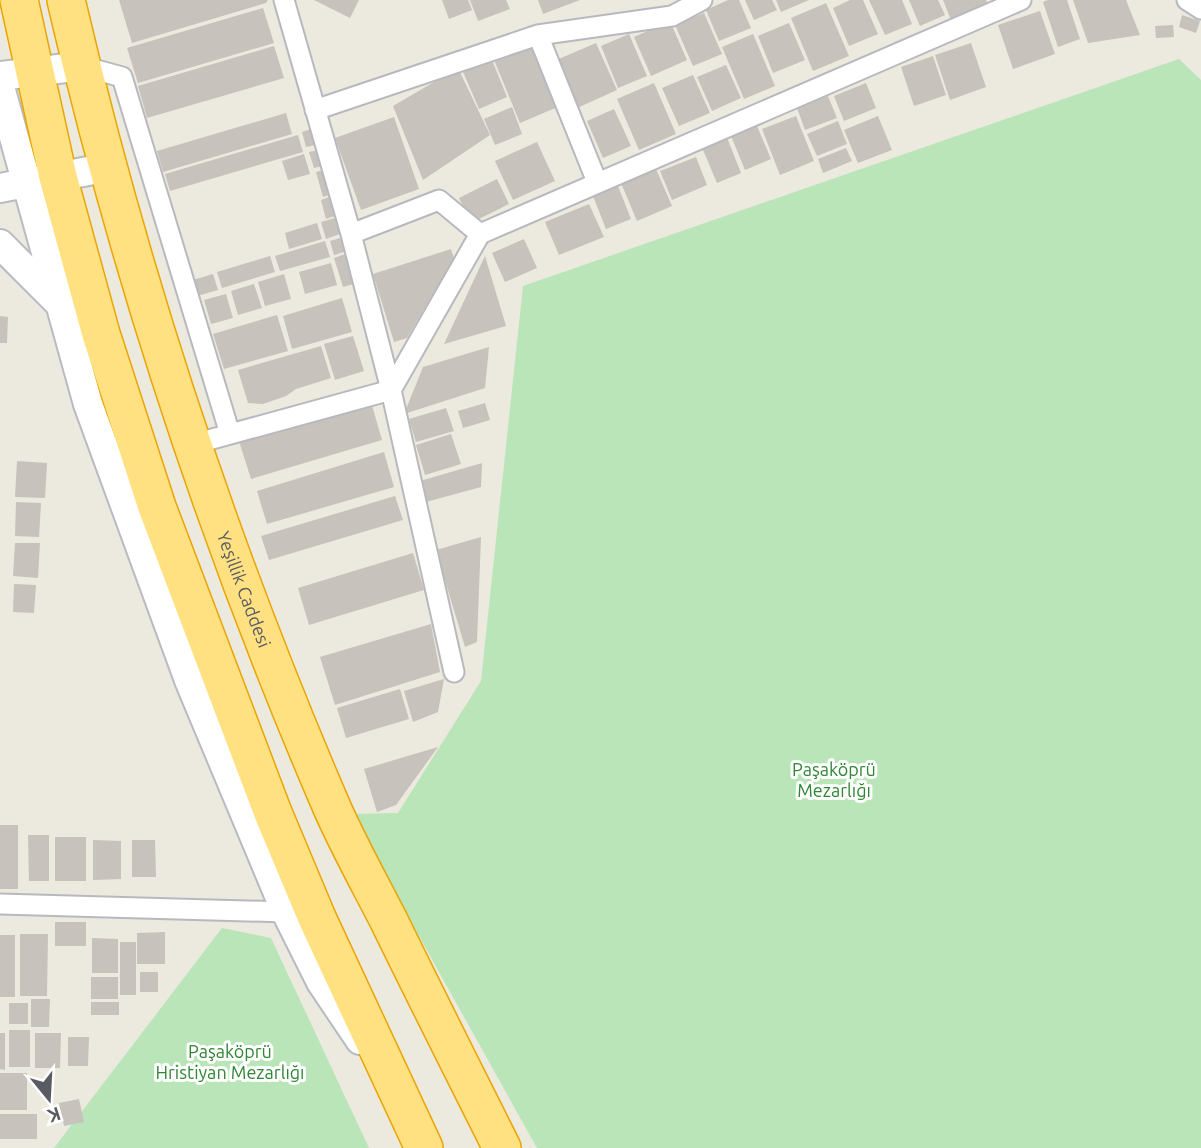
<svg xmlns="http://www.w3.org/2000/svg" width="1201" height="1148" font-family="Ubuntu,sans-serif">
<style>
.green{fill:#b9e5b9}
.building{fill:#c7c2bb}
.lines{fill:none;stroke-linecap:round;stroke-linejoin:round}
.street-casing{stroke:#b7b9bf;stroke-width:23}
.secondary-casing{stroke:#b7bbc2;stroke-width:32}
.highway-casing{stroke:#eaa500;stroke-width:40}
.street{stroke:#fff;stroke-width:19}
.secondary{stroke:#fff;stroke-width:28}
.highway{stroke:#ffe182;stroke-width:37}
.labels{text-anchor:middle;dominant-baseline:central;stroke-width:6;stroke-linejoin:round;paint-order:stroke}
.street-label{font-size:18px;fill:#585b61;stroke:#fff}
.park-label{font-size:18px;fill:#318636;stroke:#fff}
</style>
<rect width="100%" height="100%" fill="#ece9de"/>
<path class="green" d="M1179,59L1201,80V1148H537L351,814L398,813L481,681L523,286Z
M222,928L271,938L369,1148H54Z"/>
<path class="building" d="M119,0H268L266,3L132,43Z
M314,0H359L350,18Z
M442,0H468L472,10L449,19Z
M470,0H506L510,9L478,21Z
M538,0H580L543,14Z
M728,0H739L751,28L719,41L706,10Z
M745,0H772L777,10L754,20Z
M776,0H809L781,12Z
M850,0H863L878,34L849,46L833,8Z
M869,0H902L912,24L885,35Z
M909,0H938L945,15L920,26Z
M943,0H986L988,4L951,20Z
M1048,0H1067L1080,39L1058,47L1043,2Z
M1073,0H1126L1140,35L1088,43Z
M826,3L849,56L813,71L791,18Z
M263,8L274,43L138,83L127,48Z
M1040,11L1055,54L1013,69L998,25Z
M704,13L722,54L693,66L675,25Z
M1182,15L1200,21L1196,33L1179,27Z
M670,21L687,60L651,76L634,37Z
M789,23L805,60L773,73L758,36Z
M1173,25L1174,37L1156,38L1155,26Z
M629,34L647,76L618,88L601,46Z
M753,34L775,86L744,99L722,47Z
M596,43L617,90L575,109L554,61Z
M971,43L986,87L950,100L935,55Z
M534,44L560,106L520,123L494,60Z
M274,46L284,78L147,118L138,86Z
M933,56L946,95L914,106L901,67Z
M492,60L507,97L479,109L463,72Z
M726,65L741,98L712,111L697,77Z
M458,68L490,135L423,180L393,106Z
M693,75L710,113L679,126L662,88Z
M654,83L676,134L639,150L617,99Z
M866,83L876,108L844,121L834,96Z
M828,96L837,118L805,130L797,108Z
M512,107L522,134L495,145L484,119Z
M614,109L631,146L603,158L587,121Z
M286,113L292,134L163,172L157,151Z
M796,116L814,161L780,175L762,129Z
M878,116L892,150L858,163L844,130Z
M394,117L419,189L361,210L335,138Z
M838,121L847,144L817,156L807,134Z
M757,126L771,159L745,170L731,136Z
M314,128L319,144L306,147L302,132Z
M298,135L303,152L170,191L165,174Z
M726,135L741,173L717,183L701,145Z
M537,142L555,181L513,200L495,161Z
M846,148L852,161L823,173L818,159Z
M319,150L323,166L314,168L309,152Z
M304,154L310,174L288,180L282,161Z
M696,157L707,185L672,200L660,171Z
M328,169L335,193L323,197L316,172Z
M656,169L672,206L637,221L621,183Z
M497,179L509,204L471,223L459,198Z
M618,186L631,219L606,229L593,196Z
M332,196L338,215L326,219L321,200Z
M589,204L604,237L559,255L545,222Z
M335,218L340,234L326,239L321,222Z
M317,223L322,239L289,249L285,233Z
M343,237L347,251L334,255L330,241Z
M524,239L537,268L505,282L492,253Z
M325,241L330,257L280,271L275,256Z
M451,249L454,258L407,338L394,342L373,274Z
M348,253L357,283L343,287L334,258Z
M270,256L275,272L222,288L217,272Z
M485,256L506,326L444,344Z
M331,263L337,285L305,294L299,272Z
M213,274L218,290L197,296L193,280Z
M284,274L291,299L265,306L258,282Z
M254,284L262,308L238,315L231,291Z
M226,294L233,318L211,324L204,300Z
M342,298L352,332L292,349L283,316Z
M277,315L288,351L224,369L213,334Z
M0,316L8,317L7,343H0Z
M353,336L364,371L335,380L324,344Z
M321,346L331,378L296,389L286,396L263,404L248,403L238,370Z
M489,347L485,388L404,414L423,367Z
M371,402L382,440L251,479L239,441Z
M485,403L490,420L463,428L458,411Z
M446,408L454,431L416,442L409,419Z
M451,434L461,464L425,475L416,445Z
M384,452L394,487L267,524L257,491Z
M17,461L47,463L45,498L15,497Z
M482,463L481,487L426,502L420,481Z
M395,496L403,520L269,560L261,536Z
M16,502L41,503L39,537L15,536Z
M481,537L477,642L465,647L436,550Z
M15,543H40L38,578L13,576Z
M413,553L424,590L309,625L298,588Z
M14,584L36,585L34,613L13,612Z
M431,624L440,672L335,705L320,657Z
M444,679L438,712L413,722L404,691Z
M400,689L409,719L346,738L337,708Z
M438,747L396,805L377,812L364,769Z
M0,825H18V889H0Z
M28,835H49V881H29Z
M55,837H86V881H55Z
M93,840L121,841V879L93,880Z
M132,840H155L156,877H132Z
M55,922H86V946H55Z
M165,932V964H137V933Z
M20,934H48L47,996H20Z
M0,935H15V997H0Z
M92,938L118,939V973H92Z
M120,942H136V995H120Z
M140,972H158V992H140Z
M91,977H118V999H91Z
M31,999H50L49,1027H31Z
M91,1002H119V1015H91Z
M9,1003H28V1024H9Z
M9,1030H30V1067H9Z
M0,1033H5V1070L0,1069Z
M35,1033H61L60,1068H35Z
M68,1037H89L88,1066H68Z
M0,1073H27V1110H0Z
M79,1099L84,1122L64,1126L59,1103Z
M0,1114H37V1139H0Z"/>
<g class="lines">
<g class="street-casing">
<path id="street" d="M1187,0L1201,9
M538,35L597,182
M82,66L122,77L230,434
M315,110L538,35L672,16L702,0
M351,234L439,200L480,234
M194,444L391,390L351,234L284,0
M454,672L391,390L480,234L1021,0
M0,904L286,912"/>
</g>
<g class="secondary-casing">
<path id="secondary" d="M0,76L82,66
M0,87L88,404L189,680L286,912L321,982L360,1040
M0,188L109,167
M0,244L60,304"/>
</g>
<g class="highway-casing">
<g id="highway">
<path d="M19,0L58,177L101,334L157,507L273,813L317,918L424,1148"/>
<path id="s1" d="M66,0C130,275 221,551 333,810C350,848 370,884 389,921C426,997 464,1072 502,1148"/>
</g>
</g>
<use href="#street" class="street"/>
<use href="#secondary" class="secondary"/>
<use href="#highway" class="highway"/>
</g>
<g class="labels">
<g class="street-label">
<text stroke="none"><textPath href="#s1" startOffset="616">Yeşillik Caddesi</textPath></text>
</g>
<g class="park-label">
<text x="834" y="769">Paşaköprü<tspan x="834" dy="21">Mezarlığı</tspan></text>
<text x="230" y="1051">Paşaköprü<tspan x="230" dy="21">Hristiyan Mezarlığı</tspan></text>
</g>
</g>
<g transform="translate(49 1099) rotate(162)" stroke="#ffffff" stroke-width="5" paint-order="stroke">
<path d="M0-5L12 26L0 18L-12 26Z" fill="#585b61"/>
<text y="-10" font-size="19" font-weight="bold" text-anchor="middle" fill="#585b61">K</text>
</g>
</svg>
